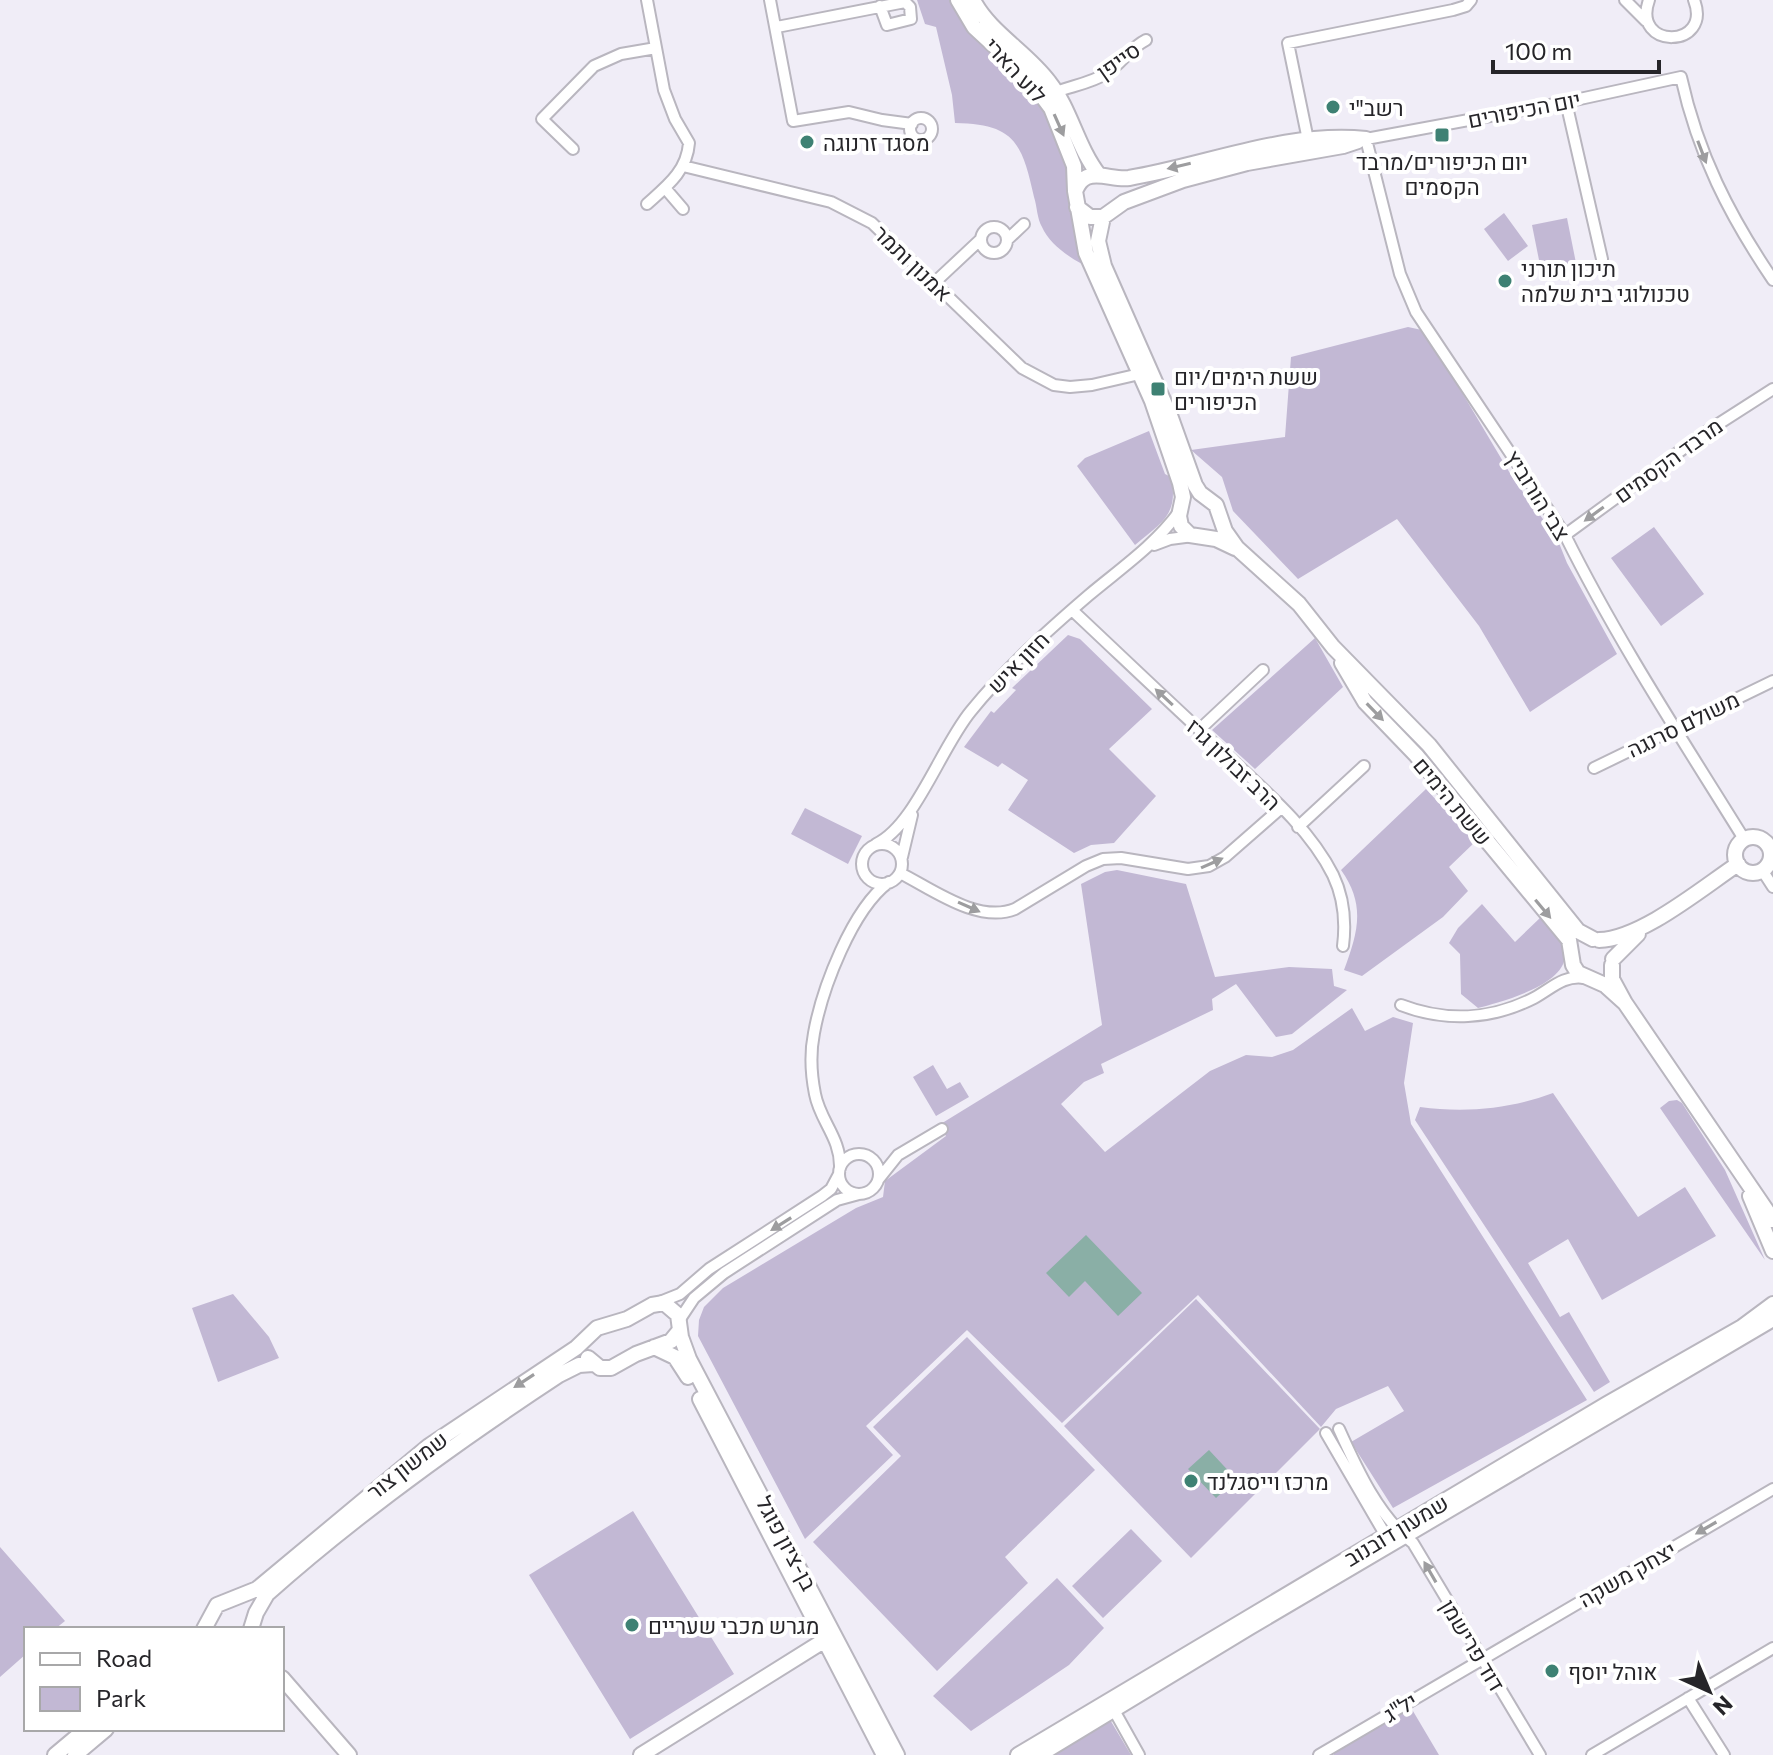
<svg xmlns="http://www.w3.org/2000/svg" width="1773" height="1755" font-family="Commissioner,Heebo,sans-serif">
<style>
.green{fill:#c2b8d4}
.water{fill:#8aafa6}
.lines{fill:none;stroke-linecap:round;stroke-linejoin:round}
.street-casing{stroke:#b9b6bf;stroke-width:14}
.secondary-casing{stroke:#b9b6bf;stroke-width:18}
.street{stroke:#fff;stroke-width:10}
.secondary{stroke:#fff;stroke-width:14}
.oneway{fill:#9d9d9f}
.poi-dot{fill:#3e8173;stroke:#fff;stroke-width:3}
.labels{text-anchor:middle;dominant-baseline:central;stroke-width:8;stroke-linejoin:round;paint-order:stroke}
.street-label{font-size:22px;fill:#262529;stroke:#fff}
.poi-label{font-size:22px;fill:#262529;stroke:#fff;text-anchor:start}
</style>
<rect width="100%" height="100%" fill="#f0edf7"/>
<path class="green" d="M917,0H955L1044,104L1071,164L1069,202L1082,264C1067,256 1049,243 1042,227C1037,219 1037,206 1034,197C1022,143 1015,124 955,123L952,95L936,27L925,24Z
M1504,213L1528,246L1508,261L1484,229Z
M1567,218L1576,263L1541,270L1532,225Z
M1408,327L1422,330L1432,342L1514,480L1557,538L1567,563L1617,654L1530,712L1479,626L1397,519L1298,579L1233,511L1222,477L1191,450L1285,437L1291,357Z
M1149,431L1165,474L1171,477C1179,515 1162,522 1135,545L1077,466L1085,458Z
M1654,527L1704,594L1661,626L1611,558Z
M1068,635L1080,639L1152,709L1109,749L1156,796L1114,843L1091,845L1074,853L1008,810L1028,780L1002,763L998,767L964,747L991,711L994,713L1016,690L1012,688Z
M1315,638L1343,687L1255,769L1212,730Z
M1426,789L1475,842L1449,867L1468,891L1443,917L1362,976L1344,970C1358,932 1366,905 1341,870Z
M805,808L862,836L848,864L791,834Z
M1117,870L1186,884L1215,977L1289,967L1332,969L1334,986L1347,990L1292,1034L1276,1037L1236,984L1212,999L1213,1010L1101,1064L1104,1073L1084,1082L1061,1104L1105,1152L1210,1071L1246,1055L1272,1057L1293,1050L1352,1008L1365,1031L1393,1017L1413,1023L1404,1083L1411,1124L1587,1400L1393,1508L1351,1442L1404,1411L1388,1386L1336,1409L1321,1427L1198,1295L1062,1423L967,1330L866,1426L893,1455L805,1539L698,1336L699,1320L704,1307L723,1288L856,1208L883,1197L885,1181L946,1136L939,1125L1102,1025L1081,884L1105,872Z
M1482,904L1515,942L1541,917C1547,925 1556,933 1561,942C1584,981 1501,1002 1478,1008L1461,994L1460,954L1449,943L1458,928Z
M933,1065L947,1089L960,1082L969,1097L936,1116L913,1077Z
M1553,1093L1638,1217L1685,1187L1716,1236L1602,1300L1568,1239L1528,1263L1560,1317L1569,1312L1610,1382L1594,1392L1415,1120L1420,1107C1466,1113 1510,1109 1553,1093Z
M1677,1100L1682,1103L1725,1170L1765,1260L1660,1108L1669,1101Z
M233,1294L269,1337L279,1358L218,1382L192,1308Z
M1196,1299L1320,1429L1191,1558L1064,1426Z
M967,1337L1095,1470L1005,1557L1028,1583L937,1671L813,1542L901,1456L873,1427Z
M633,1511L734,1674L630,1739L529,1575Z
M1131,1529L1162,1561L1103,1618L1072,1586Z
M0,1547L65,1621L55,1629H26V1654L0,1677Z
M1057,1578L1104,1628L1069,1665L971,1731L933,1696Z
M1410,1706L1439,1755H1334L1332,1752Z
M1109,1718L1131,1755H1047Z"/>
<path class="water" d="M1086,1235L1142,1293L1118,1316L1085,1281L1069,1297L1046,1273Z
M1209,1450L1236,1479L1216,1498L1188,1469Z"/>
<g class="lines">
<g class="street-casing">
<path id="street" d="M770,0L793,121L849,112L882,120L912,124
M1625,0L1646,21
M1649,0C1631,50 1713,49 1694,0
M777,27L905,2L910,7L911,19L887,25L880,6
M1053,93C1071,86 1092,83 1107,73C1122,63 1130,48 1146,40
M1566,102L1602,259
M910 129a11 11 0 1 1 22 0a11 11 0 1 1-22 0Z
M1308,140L1288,43L1453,10L1466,6L1471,0
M573,149L542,119L594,66L621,54L656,48
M683,166L831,202L872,223L1022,368L1054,385L1070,387L1092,385L1144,373
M665,188L683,209
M647,204C667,186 687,171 689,143L675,119L664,90L647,0
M981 240a13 13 0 1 1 26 0a13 13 0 1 1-26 0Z
M1007,240L1024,224
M934,283L981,239
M1565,535L1709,430L1773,389
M1154,545L1170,539L1193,536
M1072,610C1121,656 1170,703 1219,748C1259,786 1308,825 1333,875C1344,898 1346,922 1343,946
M1199,730L1263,670
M1594,768L1773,681
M1298,827L1364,766
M1744,839C1682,739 1617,640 1565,535L1416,312L1400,274L1366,139L1566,102L1681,77C1698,154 1729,215 1773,280
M862 864a20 20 0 1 1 40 0a20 20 0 1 1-40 0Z
M876,844C915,826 941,747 971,711C1006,668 1047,631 1089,595C1120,569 1155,545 1179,512
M902,857L912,815
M1762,870L1773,887
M900,873C932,889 978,924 1015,909L1086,866L1103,859L1121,858L1188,869L1209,866L1225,857L1281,808
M1401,1005C1445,1022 1491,1020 1534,998C1551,989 1563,975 1584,978
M839 1174a20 20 0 1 1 40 0a20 20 0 1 1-40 0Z
M840,1168C841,1138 820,1121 815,1094C811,1074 810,1053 814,1033C822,989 852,909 889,882
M878,1180L898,1155L942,1129
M660,1302L680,1294L709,1269L822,1196L831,1189L839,1174
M680,1319L694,1298L724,1273L837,1200L859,1194
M1339,1429C1357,1469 1378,1516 1413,1543L1540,1755
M1326,1433L1386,1536L1391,1537
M1688,1698L1724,1755
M1111,1705L1139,1755
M1319,1755L1773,1489
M1592,1755L1773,1648"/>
</g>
<g class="secondary-casing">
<path id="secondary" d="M958,0L974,27L1027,76L1051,108L1074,166L1075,191
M973,0C990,33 1027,52 1049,82C1071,110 1077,147 1099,175
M1077,207L1090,217H1103L1124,202L1183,180L1247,163L1343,146L1358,141
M1103,217L1098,241L1104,266L1171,418L1195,485L1200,493L1216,505L1225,531L1237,548L1299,604L1333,647L1429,745L1578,931L1593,939
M1235,548L1216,539L1190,535L1181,526L1179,516L1183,497L1180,483L1152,401L1086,253L1075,191C1078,185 1080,180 1087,177C1099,172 1115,180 1129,178C1207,165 1285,131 1366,139
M1342,663L1365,702L1416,755L1569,940L1573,965L1578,973L1605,985L1625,1003
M1735 855a18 18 0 1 1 36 0a18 18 0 1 1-36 0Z
M1599,940C1641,939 1702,888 1738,864
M1613,959L1638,934
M1612,965V979L1625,1003L1773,1220
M1750,1196L1773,1251
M654,1347L675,1357L688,1377
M588,1358L600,1368H611L636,1354L671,1341L680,1330
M700,1399L884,1755
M204,1629L217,1605L257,1589L429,1446L576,1348L597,1328L627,1319L652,1305L664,1303L678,1315L681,1337L689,1359L897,1755
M251,1629L256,1613L267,1594C358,1513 457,1442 559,1375L579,1365L593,1364
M282,1678L349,1755
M55,1755L86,1729
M75,1755L106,1729
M641,1755L825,1640
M1018,1755L1607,1404L1742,1327L1773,1304
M1039,1755L1250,1627L1773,1319"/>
</g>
<use href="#street" class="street"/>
<use href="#secondary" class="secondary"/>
</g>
<defs><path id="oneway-solid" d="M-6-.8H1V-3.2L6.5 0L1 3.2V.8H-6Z" transform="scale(2)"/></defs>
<g class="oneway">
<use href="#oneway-solid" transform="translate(1059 125) rotate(66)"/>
<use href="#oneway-solid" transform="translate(1702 152) rotate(69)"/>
<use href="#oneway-solid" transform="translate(1179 166) rotate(167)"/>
<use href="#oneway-solid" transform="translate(1594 514) rotate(144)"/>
<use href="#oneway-solid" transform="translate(1164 697) rotate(-137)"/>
<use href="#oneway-solid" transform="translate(1375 712) rotate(46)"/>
<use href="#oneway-solid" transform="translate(1212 863) rotate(-24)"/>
<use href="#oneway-solid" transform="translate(969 907) rotate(24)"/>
<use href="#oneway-solid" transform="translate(1543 909) rotate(50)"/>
<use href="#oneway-solid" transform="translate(781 1224) rotate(148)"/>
<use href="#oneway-solid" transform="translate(524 1381) rotate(147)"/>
<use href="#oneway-solid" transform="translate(1706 1528) rotate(150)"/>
<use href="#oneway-solid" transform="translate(1430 1572) rotate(-120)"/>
</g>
<g class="poi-dot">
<circle cx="1333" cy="107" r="8"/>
<rect x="1434" y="127" width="16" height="16" rx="4"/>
<circle cx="807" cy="142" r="8"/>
<circle cx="1505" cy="281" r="8"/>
<rect x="1150" y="381" width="16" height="16" rx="4"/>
<circle cx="1191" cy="1481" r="8"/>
<circle cx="632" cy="1625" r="8"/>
<circle cx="1552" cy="1671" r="8"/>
</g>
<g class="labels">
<g class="street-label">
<text transform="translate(1118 60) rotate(-35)">סייפן</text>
<text transform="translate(1016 70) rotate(47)">לוע הארי</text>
<text transform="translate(1524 109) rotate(-11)">יום הכיפורים</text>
<text transform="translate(913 263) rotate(44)">אמנון ותמר</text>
<text transform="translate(1668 460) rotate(-36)">מרבד הקסמים</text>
<text transform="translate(1538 495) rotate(58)">צבי הורוביץ</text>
<text transform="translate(1018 662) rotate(-45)">חזון איש</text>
<text transform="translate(1683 724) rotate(-26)">משולם סרנגה</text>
<text transform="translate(1234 764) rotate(44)">הרב זבולון גרז</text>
<text transform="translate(1453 801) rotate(50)">ששת הימים</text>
<text transform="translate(407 1465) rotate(-38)">שמשון צור</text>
<text transform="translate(1396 1530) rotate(-31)">שמעון דובנוב</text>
<text transform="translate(787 1543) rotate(62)">בן-ציון פוגל</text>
<text transform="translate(1627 1574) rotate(-30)">יצחק משקה</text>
<text transform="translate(1473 1645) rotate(59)">דוד פרישמן</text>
<text transform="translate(1400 1707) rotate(-31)">יל"ג</text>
</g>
<g class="poi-label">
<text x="1349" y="107">רשב"י</text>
<text x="823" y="142">מסגד זרנוגה</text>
<text x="1442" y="161" text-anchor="middle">יום הכיפורים/מרבד<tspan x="1442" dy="25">הקסמים</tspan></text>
<text x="1521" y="268">תיכון תורני<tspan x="1521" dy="25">טכנולוגי בית שלמה</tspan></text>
<text x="1174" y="376">ששת הימים/יום<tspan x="1174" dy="25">הכיפורים</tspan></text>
<text x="1207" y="1481">מרכז וייסגלנד</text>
<text x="648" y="1625">מגרש מכבי שעריים</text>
<text x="1568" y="1671">אוהל יוסף</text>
</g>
</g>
<rect x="24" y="1627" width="260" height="104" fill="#ffffff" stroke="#a8a8a9" stroke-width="2"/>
<rect x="40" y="1653" width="40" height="12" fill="#ffffff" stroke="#a8a8a9" stroke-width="2"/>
<text x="96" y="1667" font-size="24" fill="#262529">Road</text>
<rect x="40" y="1687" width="40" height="24" fill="#c2b8d4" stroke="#a8a8a9" stroke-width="2"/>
<text x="96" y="1707" font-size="24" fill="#262529">Park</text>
<g transform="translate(1709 1691) rotate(136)" stroke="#ffffff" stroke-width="6" paint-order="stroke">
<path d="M0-6L14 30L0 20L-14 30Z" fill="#262529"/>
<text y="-12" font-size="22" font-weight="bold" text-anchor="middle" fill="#262529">N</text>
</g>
<path d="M1493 60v12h166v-12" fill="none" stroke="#262529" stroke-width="4"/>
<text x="1505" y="60" font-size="24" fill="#262529" stroke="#ffffff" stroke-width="6" paint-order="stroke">100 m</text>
</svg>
